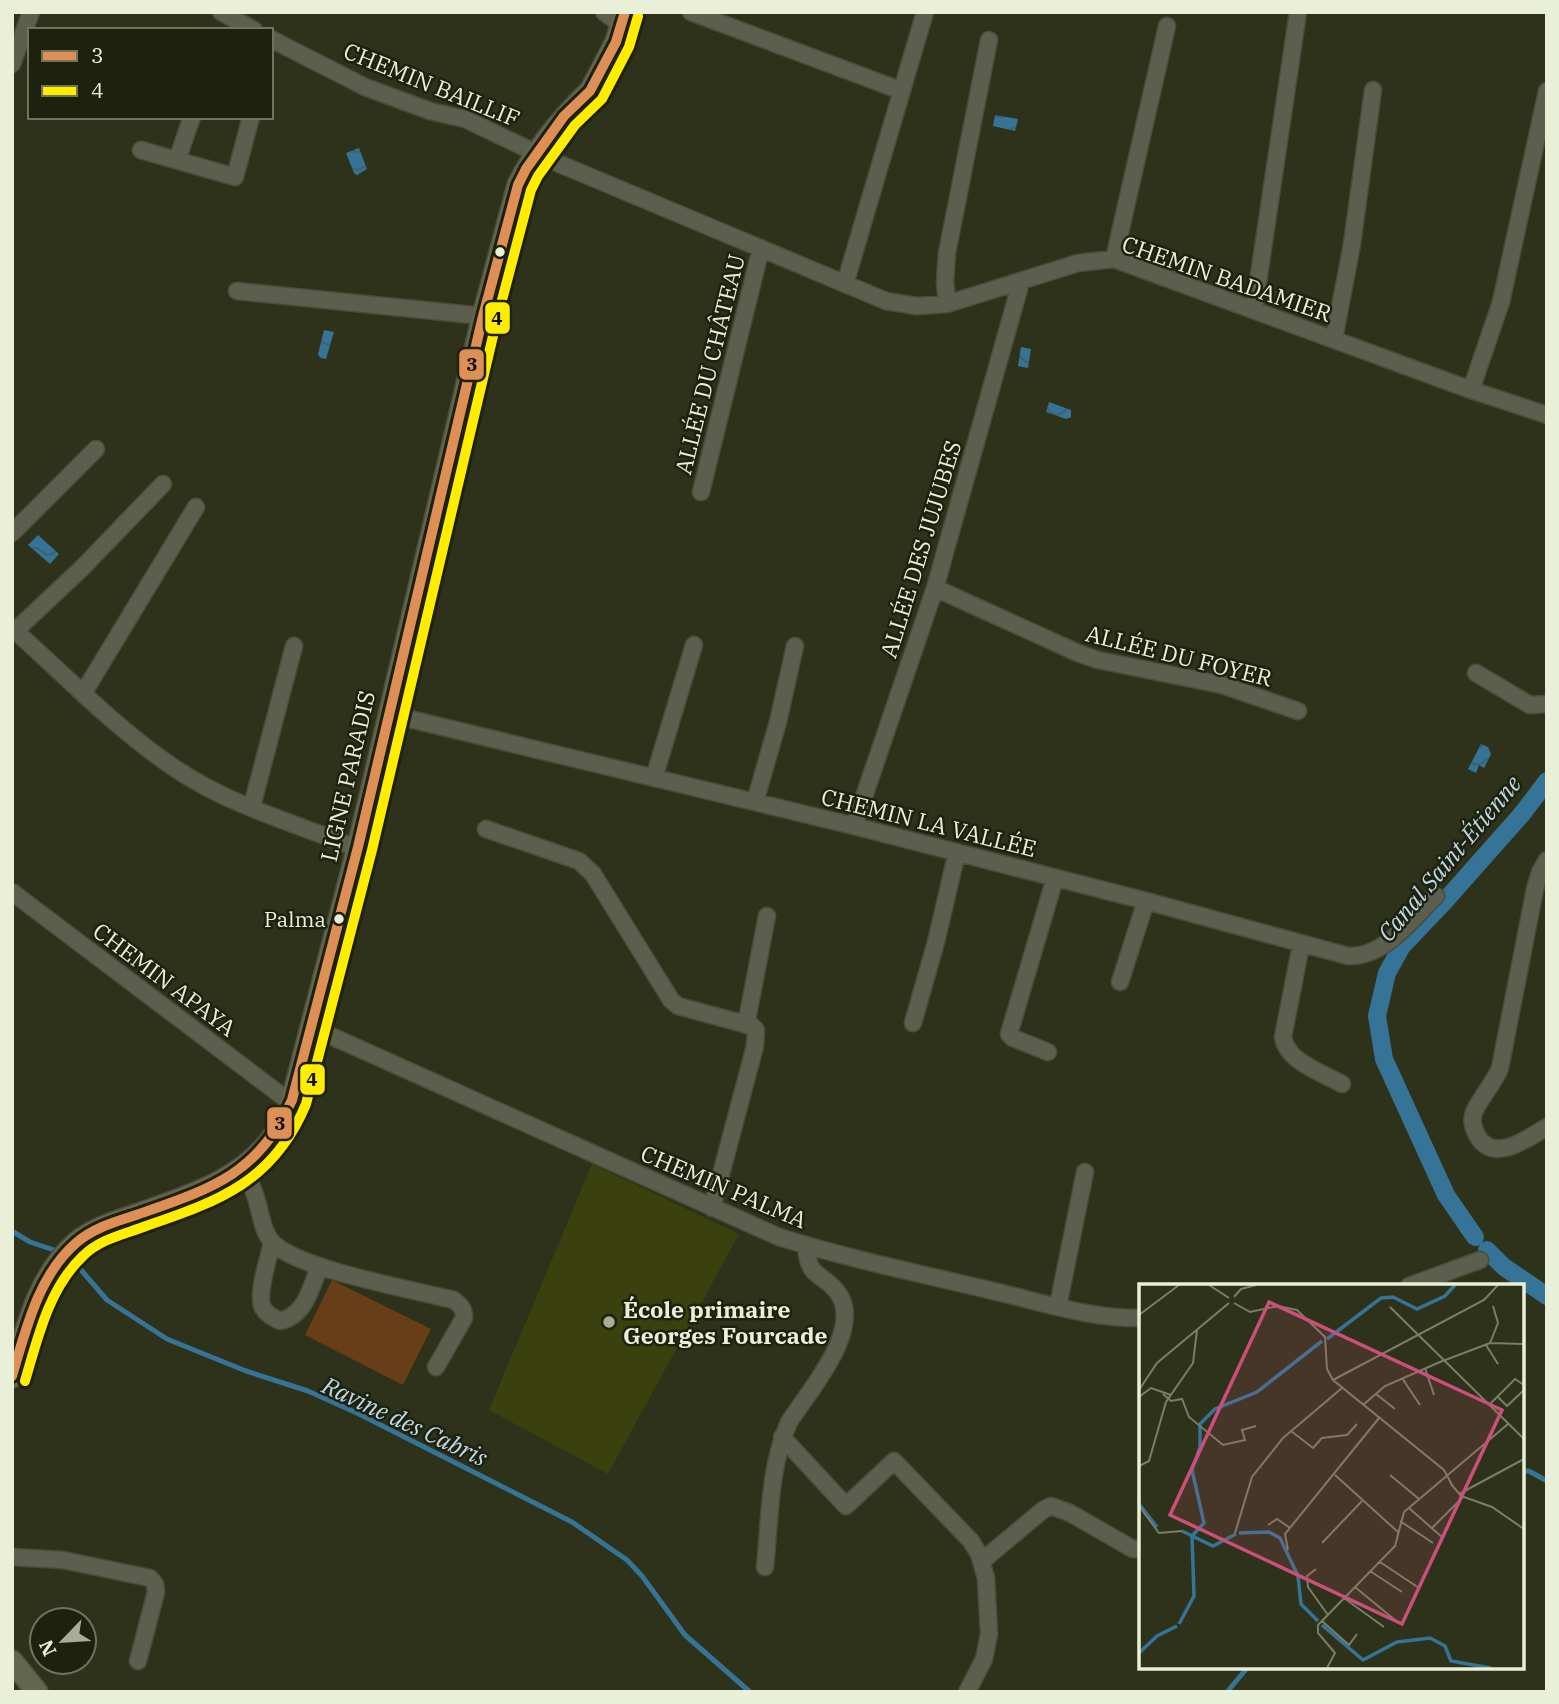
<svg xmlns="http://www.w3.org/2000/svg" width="1559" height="1704" font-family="'IBM Plex Serif',serif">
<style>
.built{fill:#3a410e}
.green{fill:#683e18}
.water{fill:url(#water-waves)}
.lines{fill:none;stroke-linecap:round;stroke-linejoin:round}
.stream{stroke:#357497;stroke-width:5}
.canal{stroke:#357497;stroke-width:18}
.minor-casing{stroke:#494d39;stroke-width:19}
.major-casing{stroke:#494d39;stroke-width:24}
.minor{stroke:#5c5f4d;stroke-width:16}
.major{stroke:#62664e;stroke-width:21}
.bus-1-casing{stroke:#1e210e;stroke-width:16}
.bus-2-casing{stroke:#1e210e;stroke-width:16}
.bus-1{stroke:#de8f56;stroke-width:10}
.bus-2{stroke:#ffed00;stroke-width:10}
.bus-dot{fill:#eaefd7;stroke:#1e210e;stroke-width:2.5}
.poi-dot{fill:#a8ad95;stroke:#1e210e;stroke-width:2.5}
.labels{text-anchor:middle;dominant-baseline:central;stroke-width:5;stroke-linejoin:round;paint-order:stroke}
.bus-label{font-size:21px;fill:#eaefd7;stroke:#1e210e;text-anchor:end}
.street-label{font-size:23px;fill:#eaefd7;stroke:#1e210e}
.poi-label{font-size:23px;font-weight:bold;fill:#eaefd7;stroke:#1e210e;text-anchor:start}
.water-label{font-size:24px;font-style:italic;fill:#bfd9ea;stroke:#1e210e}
.inset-river{fill:none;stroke:#357497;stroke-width:3.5}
.inset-road{fill:none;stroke:#797e66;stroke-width:2}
.view{fill:#cc4e7a;fill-opacity:0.15;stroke:#cc4e7a;stroke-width:3.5}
.inset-edge{fill:none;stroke:#eaefd7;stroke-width:3.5}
.line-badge{stroke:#1e210e;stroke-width:2.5}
.pale-badge-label{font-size:19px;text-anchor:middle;font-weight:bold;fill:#111}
</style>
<defs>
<pattern id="water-waves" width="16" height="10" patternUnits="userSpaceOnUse" patternTransform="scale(1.75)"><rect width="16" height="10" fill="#357497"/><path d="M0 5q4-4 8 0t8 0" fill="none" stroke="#3e5e6c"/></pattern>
</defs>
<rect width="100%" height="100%" fill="#2e321a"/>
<path class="built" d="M592,1164L739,1234L608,1474L489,1410Z"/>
<path class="green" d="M332,1280L431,1329L403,1385L305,1335Z"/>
<path class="water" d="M995,115L1018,119L1015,131L993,126Z
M359,148L367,169L357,175L354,173L346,153Z
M324,330L334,332L326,359L320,358L318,354Z
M1021,347L1031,349L1028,368L1018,366Z
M1049,402L1071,410V417L1066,419L1046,412Z
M38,535L59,554L50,564L28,545Z
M1481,744L1488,747L1491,754L1484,768L1479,765L1476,773L1468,769Z"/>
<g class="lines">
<path class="stream" d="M12,1231L30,1242L60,1252
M69,1256L107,1300L167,1339L246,1371L308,1391L357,1413L572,1522L627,1560L642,1576L685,1635L750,1692
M1522,1471H1529L1547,1481
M1227,1692L1248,1667"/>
<path class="canal" d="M1475,1237L1446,1195L1384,1059L1377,1016L1387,973L1402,946L1444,902L1522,814L1547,781
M1487,1250L1504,1267L1547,1296"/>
<g class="minor-casing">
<path id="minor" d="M221,12L254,30
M604,12L612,18L623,20
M691,12L902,91
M271,39L365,87L430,111L465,119L555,162L886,301L917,306L947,304L1078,263L1114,259L1471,390L1547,415
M12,64L31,12
M141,150L235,177L251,117
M177,160L192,117
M1114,259L1167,26
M845,284L925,12
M237,291L483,316
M947,304L945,282L947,253L989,40
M1254,309L1298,12
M1334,339L1352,244L1373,90
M1471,390L1501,302L1547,91
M701,492L761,248
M12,533L96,449
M935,588L1078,653L1098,660L1222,685L1298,711
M12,628C66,676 118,731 179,771C229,804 290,822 346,844L358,847
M15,631L82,568L163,484
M1476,673L1530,705L1547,704
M84,692L196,507
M389,714L854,826L1146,901L1348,956C1384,958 1412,919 1436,896
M654,778L694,645
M755,802L778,722L795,646
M252,806L294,646
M854,826L935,588L1021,282
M486,829L579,861L593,874L671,1000L678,1006L752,1026L756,1030L755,1046L712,1208
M1547,860L1540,872L1535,889L1500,1068C1495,1082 1474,1106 1473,1116C1471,1124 1475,1131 1478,1137C1495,1164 1529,1137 1547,1127
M12,892L282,1096L292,1100
M1301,945L1283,1037C1287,1062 1321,1072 1342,1084
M1120,982L1146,901
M913,1023L936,942L957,852
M746,1025L767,916
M311,1027L779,1237C849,1259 922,1274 993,1291C1041,1302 1091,1319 1141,1318
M1048,1052L1013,1038L1009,1034L1055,878
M241,1169C248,1178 253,1187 256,1198C261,1213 262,1232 273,1243C298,1269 414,1290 454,1300C461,1306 464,1308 464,1318L436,1367
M272,1243C269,1257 256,1295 263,1308C267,1315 274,1318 280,1321C305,1316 311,1288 319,1267
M1409,1286L1480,1260
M1058,1306L1085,1172
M782,1437L846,1506L894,1461L971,1541L979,1554L986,1578L989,1634L984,1659L967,1692
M12,1557L63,1560L150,1578L155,1584L156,1592L138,1661
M982,1561L1043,1510L1051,1506L1070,1513L1133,1549H1141
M765,1567C770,1519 769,1467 789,1422C809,1391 864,1329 838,1293C822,1271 808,1280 806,1246"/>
</g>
<g class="major-casing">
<path id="major" d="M584,103L616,42L625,12
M12,1377C26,1331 38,1276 76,1243C94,1228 118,1221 139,1214C189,1196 244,1180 275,1134C282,1124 287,1111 292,1100L358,847L483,316L518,185C536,149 562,118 590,91
M12,1661L37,1692"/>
</g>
<use href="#minor" class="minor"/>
<use href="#major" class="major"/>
<g class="bus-1-casing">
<path id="bus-1" d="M12,1376C26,1330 38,1276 76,1243C94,1227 118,1221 139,1214C211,1189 259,1174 292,1100L358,847L483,316L518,185L526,169L564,116L590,91L616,42L625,12"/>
</g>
<g class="bus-2-casing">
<path id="bus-2" d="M25,1381C38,1337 49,1288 83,1256C100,1239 125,1234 146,1226C220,1201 274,1181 306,1104L372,850L497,319L531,190L538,176L575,125L602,99L629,47L638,16"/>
</g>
<use href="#bus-1" class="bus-1"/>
<use href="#bus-2" class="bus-2"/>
</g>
<g class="bus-dot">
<circle cx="500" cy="252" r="6"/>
<circle cx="339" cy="919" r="6"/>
</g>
<circle class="poi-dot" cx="609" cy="1322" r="7"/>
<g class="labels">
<g class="bus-label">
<text x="326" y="919">Palma</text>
</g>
<g class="street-label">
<text transform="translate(432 84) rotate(22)">CHEMIN BAILLIF</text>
<text transform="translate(1227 278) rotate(19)">CHEMIN BADAMIER</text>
<text transform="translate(709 364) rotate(-76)">ALLÉE DU CHÂTEAU</text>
<text transform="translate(920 549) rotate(-73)">ALLÉE DES JUJUBES</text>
<text transform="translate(1179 655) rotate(14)">ALLÉE DU FOYER</text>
<text transform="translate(347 776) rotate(-77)">LIGNE PARADIS</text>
<text transform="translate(929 822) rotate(14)">CHEMIN LA VALLÉE</text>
<text transform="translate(165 979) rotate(37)">CHEMIN APAYA</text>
<text transform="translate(724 1186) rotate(23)">CHEMIN PALMA</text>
</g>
<g class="poi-label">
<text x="623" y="1309">École primaire<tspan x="623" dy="26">Georges Fourcade</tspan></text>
</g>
<g class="water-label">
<text transform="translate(1449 858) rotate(-50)">Canal Saint-Étienne</text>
<text transform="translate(405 1421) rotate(25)">Ravine des Cabris</text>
</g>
</g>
<g transform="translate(1139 1284)">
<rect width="385" height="385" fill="#2e321a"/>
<path class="inset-river" d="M188,55L242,14L254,13L278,25L306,12L316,1M0,220L18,243M43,247L74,262L97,250M100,249L130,248L141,254L159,292L162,320L179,337M40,340L55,312L53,252L65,239L53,186L61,163V140L76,125L118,108L183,57M183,341L224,376L258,358L291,354L306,362L312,377L352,384M0,369L18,352L38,342"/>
<path class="inset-road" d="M70,1L90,14M95,13L102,5L117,1M95,19L111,28L139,22L158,26L186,53L188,85L194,96L305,186L313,201M251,23L385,155M0,31L40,1M351,59L359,39L354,22M347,61L359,80M286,84L295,111M263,94L281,121M194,96L345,16L359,1M0,106L18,79L90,19M24,110L32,117L43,115L50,133L84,161L106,156L103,146L117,142M237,110L256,125M358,112L368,122L385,106M0,113L12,104L32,111M224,121L246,102L301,78L351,59L385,60M350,121L376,95L385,101M152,147L174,164L183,154L208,151L218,140M0,182L10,177L27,118L54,79L58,46M196,191L259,248M251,191L280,215M312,200L322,212L353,223L385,245M320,210L385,175M0,222L20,249L43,247M270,224L304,254M261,237L294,259M129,241L138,235L151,244M293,244L324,213M96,249L113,193L144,154L203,104M183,259L223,217M149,266L146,250L240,134M241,278L280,304M177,285L168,292L169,303L189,331M231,287L263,308M216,303L256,336M205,314L245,343M183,337L210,361L218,350M188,384L196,369L179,349V341L256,262L265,228L369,140"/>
<path class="view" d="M130,18L363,126L263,340L31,231Z"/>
<rect width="385" height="385" class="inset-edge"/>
</g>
<g class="line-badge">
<rect x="484" y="301" width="27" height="34" rx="7" fill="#ffed00"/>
<rect x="458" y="348" width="27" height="33" rx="7" fill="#de8f56"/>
<rect x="299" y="1063" width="27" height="33" rx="7" fill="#ffed00"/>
<rect x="266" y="1106" width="27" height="34" rx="7" fill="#de8f56"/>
</g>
<g class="pale-badge-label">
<text x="497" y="325">4</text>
<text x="472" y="371">3</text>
<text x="312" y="1086">4</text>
<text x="280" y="1130">3</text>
</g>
<rect width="1559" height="1704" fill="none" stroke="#eaefd7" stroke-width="28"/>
<rect x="28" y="28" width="245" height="91" fill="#1e210e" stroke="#70735e" stroke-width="2"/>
<rect x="42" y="51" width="35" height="10" fill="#de8f56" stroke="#70735e" stroke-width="2"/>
<text x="91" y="63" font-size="21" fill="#eaefd7">3</text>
<rect x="42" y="86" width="35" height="10" fill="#ffed00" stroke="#70735e" stroke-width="2"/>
<text x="91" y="98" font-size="21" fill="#eaefd7">4</text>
<g transform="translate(63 1641) rotate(245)"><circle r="33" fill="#1e210e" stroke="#70735e" stroke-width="2"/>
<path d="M0-5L12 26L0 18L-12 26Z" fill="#a8ad95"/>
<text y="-10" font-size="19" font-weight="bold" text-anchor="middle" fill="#eaefd7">N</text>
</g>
</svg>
